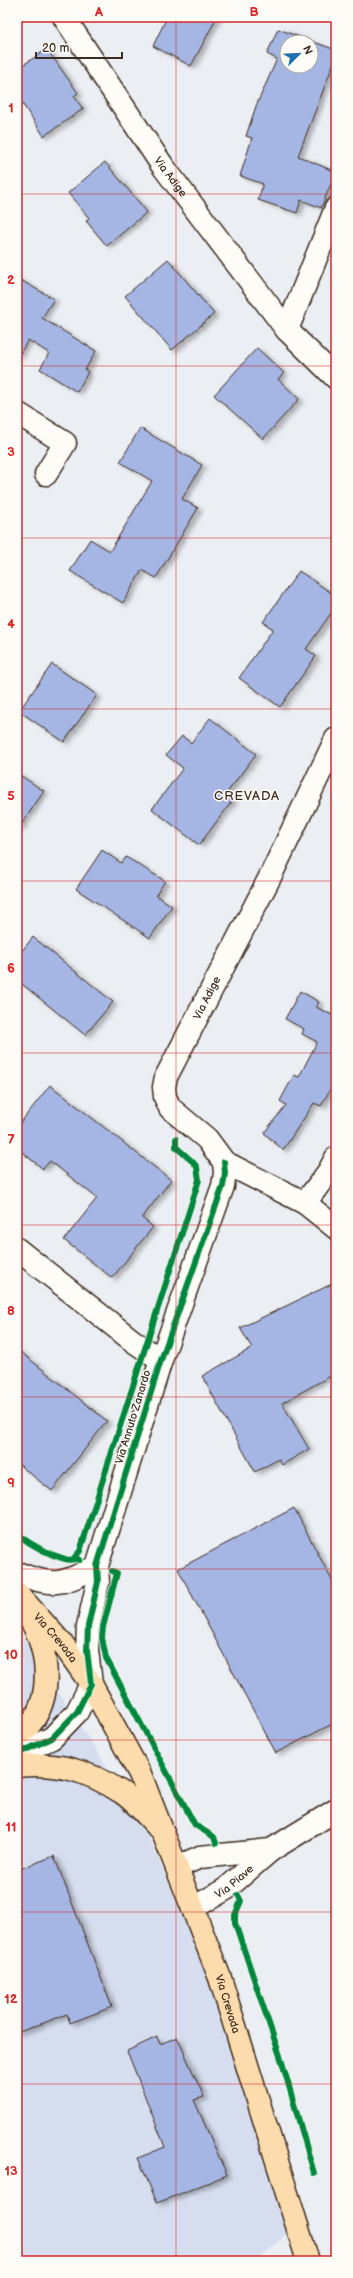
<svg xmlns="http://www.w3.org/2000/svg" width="353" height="2278" font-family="'Balsamiq Sans',sans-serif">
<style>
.built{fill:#d6ddee}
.building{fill:#a5b5e4;stroke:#3b2a1e;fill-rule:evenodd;filter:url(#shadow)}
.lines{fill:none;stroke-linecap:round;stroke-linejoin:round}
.minor-casing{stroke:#3b2a1e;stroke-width:25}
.major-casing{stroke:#3b2a1e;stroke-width:25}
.minor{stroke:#fdfcf7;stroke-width:22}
.major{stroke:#fcdcac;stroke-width:22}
.cycleway-casing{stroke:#fdfcf7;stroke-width:8}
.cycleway{stroke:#00873e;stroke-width:6}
.grid{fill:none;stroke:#d62828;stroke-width:1;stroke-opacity:0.55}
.labels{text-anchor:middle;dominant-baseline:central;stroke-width:3;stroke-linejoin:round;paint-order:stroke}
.street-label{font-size:11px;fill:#3b2a1e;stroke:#fdfcf7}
.quarter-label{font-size:13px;letter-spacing:1px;fill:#3b2a1e;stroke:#fdfcf7}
.neatline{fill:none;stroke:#d62828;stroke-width:1.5}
.grid-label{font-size:13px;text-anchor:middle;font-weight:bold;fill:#d62828}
</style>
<defs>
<filter id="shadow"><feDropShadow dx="4.5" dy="2.5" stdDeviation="2" flood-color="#0004"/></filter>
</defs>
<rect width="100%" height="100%" fill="#ebeef3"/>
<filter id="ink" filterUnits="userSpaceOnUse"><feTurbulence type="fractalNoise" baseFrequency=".025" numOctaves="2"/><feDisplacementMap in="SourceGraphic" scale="8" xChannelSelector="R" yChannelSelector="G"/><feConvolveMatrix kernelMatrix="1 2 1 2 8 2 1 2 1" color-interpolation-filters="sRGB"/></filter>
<g filter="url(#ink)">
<path class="built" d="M17,1628L142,1821L216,1995L287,2234L255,2261H17Z"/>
<path class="building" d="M167,17H217L191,66L153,46Z
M278,29L336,50V57L298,156L336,172L321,208L301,200L297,213L258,200L263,184L240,176L252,138L246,136L256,106L277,59L267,54ZM287,42H311V66H287Z
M47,49L78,93L74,96L83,109L44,136L17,96V69Z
M105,162L147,212L107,246L86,221L89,218L68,193Z
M168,259L214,314L172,350L125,296Z
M17,278L54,299L42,318L96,351L85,370L88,372L77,392L40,369L49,353L28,340L17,359Z
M257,348L284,373L278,379L299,399L263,439L214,395Z
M140,428L202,465L182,499L198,508L156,578L142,570L123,603L70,571L90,539L110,551L152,481L120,462Z
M299,571L336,596V606L306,649L316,656L280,707L239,678L273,629L263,622Z
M52,664L97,695L64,742L19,711Z
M210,718L256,754L226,794L233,800L199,845L152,809L183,768L166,755L182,736L191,743Z
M17,773L44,791L17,831Z
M102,850L121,863L126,857L165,881L156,895L172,906L150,938L76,889Z
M33,937L113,1002L85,1035L17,980V957Z
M300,991L319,1002L316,1007L332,1015L336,1007V1079L321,1106L314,1103L283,1150L264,1133L286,1105L280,1101L294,1075L299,1077L317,1042L302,1034L304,1029L285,1019Z
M50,1085L171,1180L142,1218L153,1227L112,1278L64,1240L97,1198L50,1161L43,1169L17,1148V1127Z
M336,1282V1373L282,1403L309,1449L282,1465L279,1459L255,1472L202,1376L252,1348L240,1328Z
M17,1349L107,1421L52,1491L17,1463Z
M294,1508L336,1588V1722L276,1753L178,1569Z
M54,1856L112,2007L70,2023L67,2014L17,2033V1870Z
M157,2037L160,2044L177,2037L204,2097L194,2100L227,2175L157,2203L138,2158L165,2147L127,2051Z"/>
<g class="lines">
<g class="minor-casing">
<g id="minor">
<path id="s1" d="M64,17L162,165L287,330L336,378"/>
<path d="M287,330L336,208"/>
<path d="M17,413L65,443L46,474"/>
<path d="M336,739L269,879L166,1077L164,1087L165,1097L170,1108L207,1139L224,1162L305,1203L329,1171L336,1158"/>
<path d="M305,1203L336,1228"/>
<path d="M17,1249L133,1341L161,1360"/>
<path d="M17,1573C55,1588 63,1584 97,1566"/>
<path d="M17,1754L52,1738L77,1712L91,1684L87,1650L88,1626L98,1582L97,1566L161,1360L223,1186L225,1173L224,1162"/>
<path d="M177,1867L200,1857L271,1850"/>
<path id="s2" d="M193,1908L226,1889L271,1850L336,1810"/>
</g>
</g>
<g class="major-casing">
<g id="major">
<path id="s3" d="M17,1593L65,1647L91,1684L140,1774L220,1978L308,2261"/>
<path d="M17,1736C56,1710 51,1650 28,1616"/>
<path d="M17,1766C57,1762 87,1770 121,1792C134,1800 146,1815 157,1826"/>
</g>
</g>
<use href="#minor" class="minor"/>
<use href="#major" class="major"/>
<g class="cycleway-casing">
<path id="cycleway" d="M17,1534C30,1544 48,1554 65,1559C70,1561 74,1558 80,1560
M74,1558L80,1551L199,1180L197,1167L193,1162L176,1147V1139
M112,1571L117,1573L103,1627L102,1638L106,1658L189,1814L195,1825L214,1837L216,1843
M17,1754L52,1738L77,1712L91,1684L87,1650L88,1626L98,1582L97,1566L161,1360L223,1186L225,1173L224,1162
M238,1895L241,1901L235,1915V1923L282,2062L314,2173"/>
</g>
<use href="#cycleway" class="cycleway"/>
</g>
</g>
<path class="grid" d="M176,17V2261M17,194H336M17,366H336M17,538H336M17,709H336M17,881H336M17,1053H336M17,1225H336M17,1397H336M17,1569H336M17,1740H336M17,1912H336M17,2084H336"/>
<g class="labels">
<g class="street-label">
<text stroke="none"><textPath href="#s1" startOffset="192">Via Adige</textPath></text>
<text transform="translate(207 998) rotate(-63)">Via Adige</text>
<text transform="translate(133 1417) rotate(-73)">Via Annuto Zanardo</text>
<text stroke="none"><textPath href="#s3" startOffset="59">Via Crevada</textPath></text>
<text stroke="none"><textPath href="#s2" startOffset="49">Via Piave</textPath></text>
<text stroke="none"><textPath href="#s3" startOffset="466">Via Crevada</textPath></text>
</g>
<g class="quarter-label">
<text x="247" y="796">CREVADA</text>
</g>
</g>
<rect width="353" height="2278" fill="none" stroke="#fdfcf7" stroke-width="44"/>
<g transform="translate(299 54) rotate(66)"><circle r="19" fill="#fdfcf7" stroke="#afa8a0"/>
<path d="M0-3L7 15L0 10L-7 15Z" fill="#1f6fb2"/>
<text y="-6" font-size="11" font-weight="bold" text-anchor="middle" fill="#3b2a1e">N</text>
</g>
<path d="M36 52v6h86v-6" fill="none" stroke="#3b2a1e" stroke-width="2"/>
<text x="42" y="52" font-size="12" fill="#3b2a1e" stroke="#fdfcf7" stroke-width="3" paint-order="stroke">20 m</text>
<rect x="22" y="22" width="309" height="2234" class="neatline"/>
<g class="grid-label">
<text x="99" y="16">A</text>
<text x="254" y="16">B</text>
<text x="11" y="112">1</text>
<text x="11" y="284">2</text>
<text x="11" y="456">3</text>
<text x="11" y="628">4</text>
<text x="11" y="800">5</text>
<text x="11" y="972">6</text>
<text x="11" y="1144">7</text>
<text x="11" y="1315">8</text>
<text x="11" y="1487">9</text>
<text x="11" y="1659">10</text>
<text x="11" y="1831">11</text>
<text x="11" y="2003">12</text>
<text x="11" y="2175">13</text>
</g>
</svg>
